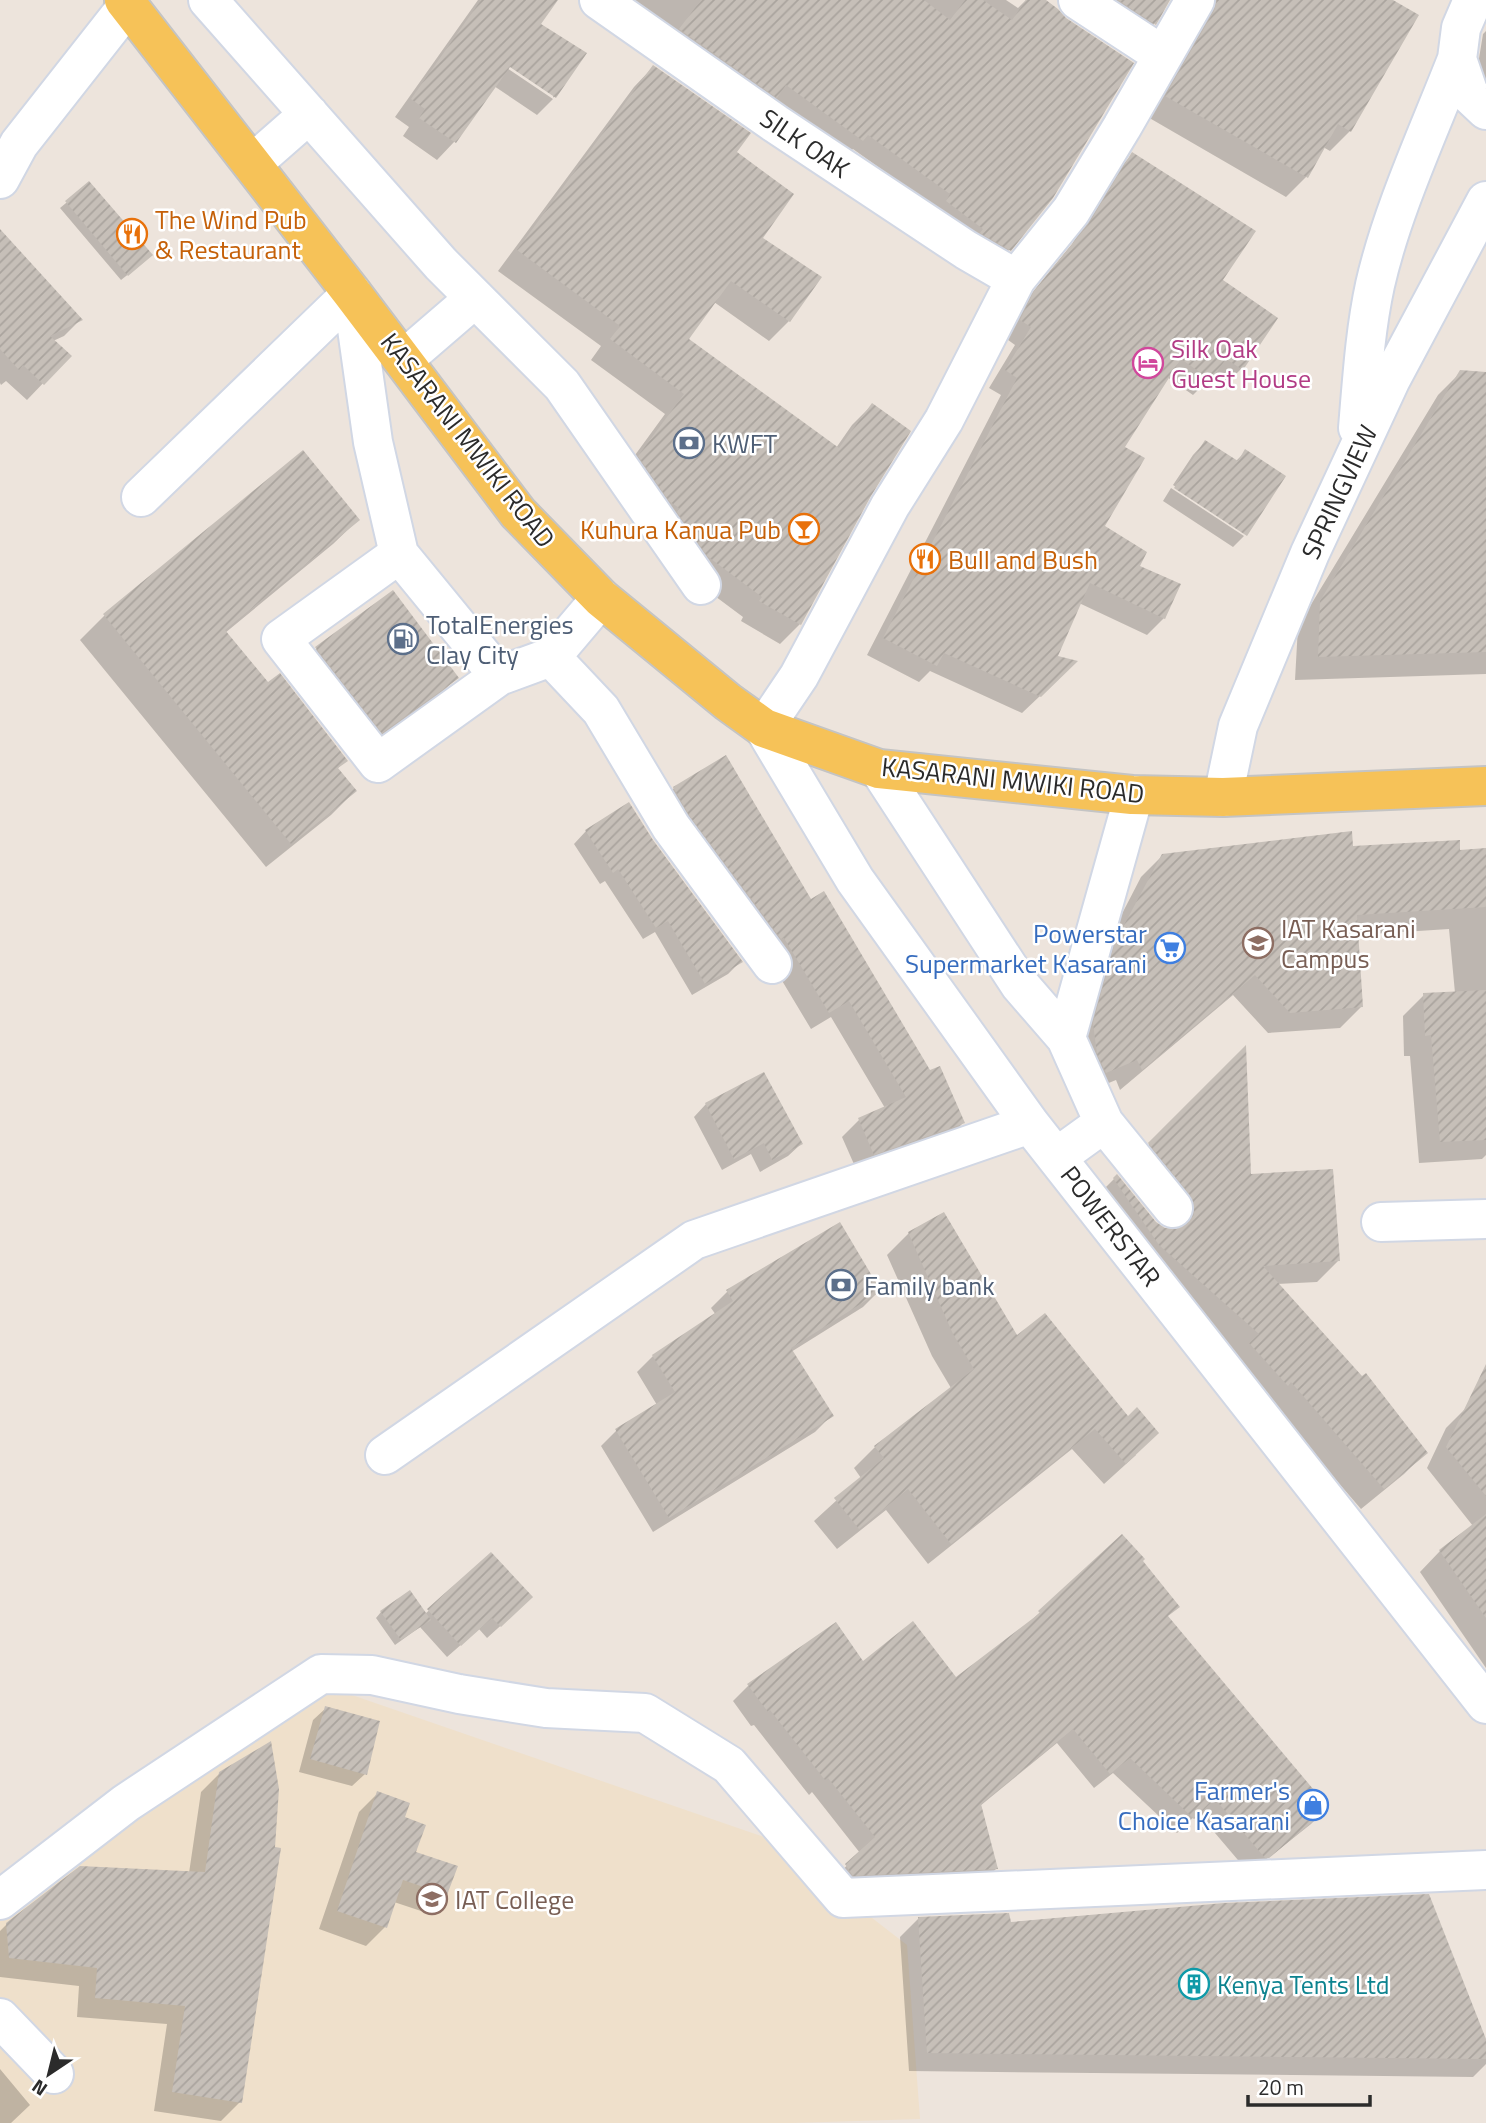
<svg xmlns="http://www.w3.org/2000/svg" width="1486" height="2123" font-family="'Titillium Web',sans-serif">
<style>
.education{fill:#efe0cb}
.shadow{fill:#0003}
.building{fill:url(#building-hatch)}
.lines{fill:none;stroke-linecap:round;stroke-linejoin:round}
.minor-casing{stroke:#d1d7e4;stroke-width:42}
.major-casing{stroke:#c4c4c4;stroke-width:42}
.minor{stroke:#fff;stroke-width:38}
.major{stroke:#f6c258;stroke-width:38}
.labels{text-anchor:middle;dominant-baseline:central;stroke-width:5;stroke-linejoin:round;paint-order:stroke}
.street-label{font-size:26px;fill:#2b2b2b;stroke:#fff}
.food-label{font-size:26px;fill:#c56008;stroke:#fff;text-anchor:start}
.hotel-label{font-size:26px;fill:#b23c85;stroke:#fff;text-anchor:start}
.service-label{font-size:26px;fill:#4e5e75;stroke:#fff;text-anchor:start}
.education-label{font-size:26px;fill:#785e54;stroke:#fff;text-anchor:start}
.shop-label{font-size:26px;fill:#366cbe;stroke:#fff;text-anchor:end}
.culture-label{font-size:26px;fill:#0d838f;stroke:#fff;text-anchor:start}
</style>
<defs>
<pattern id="building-hatch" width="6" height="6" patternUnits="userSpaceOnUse" patternTransform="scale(1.75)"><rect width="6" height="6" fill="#c6bfb8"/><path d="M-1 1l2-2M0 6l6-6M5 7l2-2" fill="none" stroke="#aaa49e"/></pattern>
</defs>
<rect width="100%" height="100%" fill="#ede4dc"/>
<path class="education" d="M320,1684L770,1839L907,1945L920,2119L792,2123H0V1909Z"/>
<path class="shadow" d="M478,0H555L538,24L584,53L553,98V95L503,61L501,64L553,99L537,115L494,86L454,142L437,160L403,136L409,127L395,117Z
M632,0H1006L1018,8L1026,0H1043L1009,250L995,264L937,209L853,149L847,154Z
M1097,0H1168L1154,24L1134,44Z
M1181,0H1390L1350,131L1330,151L1323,147L1306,177L1286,197L1146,116Z
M1486,31V96L1474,89L1483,34Z
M653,67L735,152L760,238L789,321L769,341L714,302L687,340L836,448L852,425L872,405L869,495L800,624L780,644L741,621L743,617L688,576L619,477L665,414L591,360L601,346L498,271L634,87Z
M1133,154L1221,281L1276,318L1241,369L1224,386L1211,377L1193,395L1167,377L1123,448L1102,527L1138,566L1164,618L1147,635L1079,603L1056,657L1059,678L1022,713L930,671L919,682L867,655L1001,395L989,388L1015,345L1004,337L1018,310L1072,244L1116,171Z
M89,184L145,261L121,280L60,208Z
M0,240L80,320L64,336L53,341L69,356L27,400L6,381L1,385L0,383Z
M1461,372L1486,374V674L1295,680L1298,626L1438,395Z
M1205,442L1235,462L1246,451L1245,533L1173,485L1193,455Z
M303,453L358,520L333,544L225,633L268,685L346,760L337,769L355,791L331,815L266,867L80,640L104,616Z
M1171,488L1244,536L1233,547L1163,501Z
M316,649L457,678L438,696L363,750L298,667Z
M726,758L811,901L963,1123L946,1140L857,1171L842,1137L859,1120L885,1108L831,1017L811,1029L766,954L656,806L674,788Z
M586,831L652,841L741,961L728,974L692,995L655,932L643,939L605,881L600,884L574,844Z
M1351,848L1458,852L1486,850V1155L1482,1159L1419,1163L1410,1056H1404L1403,1016L1424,995L1455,993L1449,929L1357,935L1361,1007L1340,1028L1268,1033L1233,995L1120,1090L1116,1080L1084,1093L1076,1076L1095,966L1141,877L1163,855Z
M1245,1049L1250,1175L1338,1261L1317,1282L1277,1284L1425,1453L1404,1474L1361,1509L1269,1402L1229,1365L1238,1355L1138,1266L1093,1200L1117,1176L1155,1223L1164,1230L1173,1231L1174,1226L1128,1165Z
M706,1104L801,1144L788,1156L760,1172L751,1154L722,1170L694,1117Z
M840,1224L879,1291L863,1307L791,1352L831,1416L815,1432L653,1532L601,1446L617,1430L657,1405L637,1372L653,1356L716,1315L711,1308L727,1292Z
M909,1233L1136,1455L1104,1484L1072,1449L928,1564L886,1510L837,1549L814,1521L861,1478L854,1468L875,1447L951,1388L932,1356L887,1255Z
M1486,1406V1668L1420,1572L1440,1551L1473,1526L1427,1468L1446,1428L1466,1408Z
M1122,1536L1141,1561L1167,1617L1327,1808L1311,1824L1249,1873L1198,1813L1177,1833L1113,1773L1094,1788L1057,1743L980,1806L996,1869L980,1884L831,1881L860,1853L812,1792L809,1795L754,1725L751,1726L733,1701L749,1685L862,1663L956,1679L1023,1628Z
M491,1555L518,1610L487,1638L479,1629L447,1657L420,1627L395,1645L376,1618L381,1612L425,1614Z
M326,1708L365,1774L352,1786L299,1772L313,1720Z
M220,1773L240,2102L221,2121L154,2111L167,2024L77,2017L79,1986L0,1977V1931L7,1924L189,1873L201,1792Z
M378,1793L403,1819L413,1853L446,1894L427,1913L394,1902L385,1927L366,1946L319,1929L359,1812Z
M919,1918L1010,1924L1486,2044V2064L1473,2077L909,2071L900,1937Z
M0,2069L30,2105L11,2123H0Z"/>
<path class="building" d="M481,0H558L541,24L587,53L556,98L510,67L456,143L419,118L425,109L411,99Z
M701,0H924L950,20L965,0H983L1012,20L1026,0H1046L1058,9L1066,18L1134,63L1053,198L1011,251L980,233L983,229L946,201L950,194L868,135L863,141L786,85L777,98L679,29Z
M1118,0H1170L1156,25Z
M1217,0H1393L1419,15L1351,132L1338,124L1308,178L1165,96L1214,11Z
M653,65L751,133L737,152L794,194L763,238L822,277L790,322L731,281L689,339L839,448L872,403L911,431L871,496L801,625L759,601L762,597L707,556L677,512L679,508L669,501L638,456L684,394L610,339L620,326L517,250Z
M1132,152L1256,231L1223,280L1278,318L1243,370L1226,359L1211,380L1181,359L1125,447L1145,458L1105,526L1147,552L1140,566L1181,584L1165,619L1090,583L1058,656L1078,661L1041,697L944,653L937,666L883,638L1017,378L1005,370L1031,327L1020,320L1034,291L1088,225Z
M89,181L153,255L128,276L65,201Z
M0,229L83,320L50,336L72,356L44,385L23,365L19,370L0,349Z
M1460,370L1486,372V652L1318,657L1320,601Z
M1205,440L1238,461L1245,449L1286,476L1247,536L1174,488Z
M303,450L360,520L225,630L268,682L280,673L348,761L338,768L357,791L291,844L103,614Z
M393,590L459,678L382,733L315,647Z
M726,755L811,899L824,891L930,1070L940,1066L965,1123L874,1155L858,1118L906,1097L849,1001L829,1013L784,938L781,939L689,815L673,787Z
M629,802L653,840L743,962L705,984L668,921L656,928L618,869L613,873L585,830Z
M1352,831L1353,846L1460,840V850L1486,848V907L1357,915L1363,1007L1290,1013L1255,975L1142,1070L1137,1060L1106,1073L1097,1054L1093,1023L1115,942L1162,854Z
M1486,990V1140L1440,1142L1431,1035L1425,1036L1423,993Z
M1246,1045L1251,1174L1333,1169L1340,1261L1263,1266L1362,1376L1366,1373L1428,1453L1384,1489L1291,1382L1288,1386L1249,1343L1259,1334L1159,1245L1113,1178L1117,1174L1156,1222L1165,1228L1177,1229L1187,1224L1194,1215V1204L1190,1195L1148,1143Z
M764,1072L803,1144L772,1160L764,1143L734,1159L705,1103Z
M944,1212L1017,1335L1045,1313L1128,1416L1137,1407L1159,1433L1126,1464L1095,1429L951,1544L908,1489L859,1529L834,1498L884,1458L874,1446L974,1369L953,1334L908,1232Z
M840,1222L881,1291L791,1348L834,1416L669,1518L615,1429L675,1392L652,1355L733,1301L726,1290Z
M1486,1364V1496L1446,1447Z
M1486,1514V1618L1439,1550Z
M1122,1534L1145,1559L1143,1561L1180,1607L1168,1616L1329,1808L1269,1858H1265L1215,1799L1194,1819L1130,1758L1110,1774L1073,1729L981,1804L998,1869L853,1876L845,1864L875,1837L828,1778L825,1780L770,1710L768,1712L747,1684L836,1622L863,1661L913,1621L956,1677L1040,1613L1038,1611Z
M491,1552L533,1597L501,1627L492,1618L461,1646L427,1609Z
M410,1590L431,1620L401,1640L380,1611Z
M325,1706L380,1721L367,1775L310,1759Z
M271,1741L279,1789L275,1847L281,1848L242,2103L172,2092L185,2006L95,1998L97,1968L9,1958L6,1923L80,1866L205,1872L219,1772Z
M377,1791L410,1803L405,1817L426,1825L416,1852L458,1866L447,1895L403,1880L387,1928L337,1911Z
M1429,1894L1486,2039V2059L927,2053L918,1917L1009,1913L1011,1922L1224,1903Z"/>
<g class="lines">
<g class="minor-casing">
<path id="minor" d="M208,0L441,264L562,385L701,585
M599,0L776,124L966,250L1016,279
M1078,0L1162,55
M1195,0L1122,127L1071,211L1016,279L944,420L890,506L799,676L764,728L855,880L1030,1124L1486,1704
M1473,0L1461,28L1457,59L1469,94L1486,110
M252,164L309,114
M0,179L19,144L129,4
M352,293L373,442L399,554L499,676
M403,360L475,298
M1358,428C1362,381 1365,331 1375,285C1392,210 1429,131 1457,59
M141,497L352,293
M399,554L281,639L378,763L499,676L551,657L601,598
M551,657L601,710L671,827L772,964
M879,769L1020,985L1066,1038L1104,1123
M1223,797L1238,726L1310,553L1391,379L1486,201
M1066,1038L1134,795
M1057,1157L1104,1123L1173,1208
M1381,1222L1486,1219
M385,1455L694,1240L1030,1124
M0,1900L126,1803L321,1674L372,1675L459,1694L546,1708L645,1713L729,1765L843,1898L1486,1870
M0,2018L54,2074"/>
</g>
<g class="major-casing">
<path id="major" d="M124,0L352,293L518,513L601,598L728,702L764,728L879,769L1132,795L1223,797L1486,786"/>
</g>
<use href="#minor" class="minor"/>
<use href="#major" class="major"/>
</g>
<defs>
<g id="restaurant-ring" transform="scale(1.575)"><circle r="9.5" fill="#fff" stroke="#e8710a" stroke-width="1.5"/><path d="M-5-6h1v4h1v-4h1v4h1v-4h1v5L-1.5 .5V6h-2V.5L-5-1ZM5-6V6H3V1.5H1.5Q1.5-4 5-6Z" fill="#e8710a"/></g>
<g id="hotel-ring" transform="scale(1.575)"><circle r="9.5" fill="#fff" stroke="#d1479c" stroke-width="1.5"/><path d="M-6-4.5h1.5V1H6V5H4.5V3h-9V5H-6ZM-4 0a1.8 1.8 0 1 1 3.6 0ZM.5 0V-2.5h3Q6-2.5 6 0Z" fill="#d1479c"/></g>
<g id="bank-ring" transform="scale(1.575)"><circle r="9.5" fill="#fff" stroke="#5c6f8a" stroke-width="1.5"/><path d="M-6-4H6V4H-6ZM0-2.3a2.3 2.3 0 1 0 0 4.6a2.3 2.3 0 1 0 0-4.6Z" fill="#5c6f8a"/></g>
<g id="bar-ring" transform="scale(1.575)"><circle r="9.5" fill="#fff" stroke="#e8710a" stroke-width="1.5"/><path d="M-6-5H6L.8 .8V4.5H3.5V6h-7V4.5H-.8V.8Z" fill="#e8710a"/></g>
<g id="fuel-ring" transform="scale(1.575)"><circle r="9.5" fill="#fff" stroke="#5c6f8a" stroke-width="1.5"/><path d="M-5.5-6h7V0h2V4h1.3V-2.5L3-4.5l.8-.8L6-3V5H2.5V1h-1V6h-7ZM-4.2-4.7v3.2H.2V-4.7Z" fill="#5c6f8a"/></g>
<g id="university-ring" transform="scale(1.575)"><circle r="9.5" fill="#fff" stroke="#8d6e63" stroke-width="1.5"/><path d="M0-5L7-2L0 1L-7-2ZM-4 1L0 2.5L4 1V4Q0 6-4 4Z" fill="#8d6e63"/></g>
<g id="supermarket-ring" transform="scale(1.575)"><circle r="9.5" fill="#fff" stroke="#3f7fe0" stroke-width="1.5"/><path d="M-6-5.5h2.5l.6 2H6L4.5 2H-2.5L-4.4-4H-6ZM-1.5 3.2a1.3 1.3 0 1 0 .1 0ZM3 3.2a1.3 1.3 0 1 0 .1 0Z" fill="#3f7fe0"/></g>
<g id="shop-ring" transform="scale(1.575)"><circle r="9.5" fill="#fff" stroke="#3f7fe0" stroke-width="1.5"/><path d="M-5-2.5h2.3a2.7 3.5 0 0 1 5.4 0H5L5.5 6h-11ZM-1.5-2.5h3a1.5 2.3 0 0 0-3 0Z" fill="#3f7fe0"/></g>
<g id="building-ring" transform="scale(1.575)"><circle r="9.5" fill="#fff" stroke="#0f9aa8" stroke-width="1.5"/><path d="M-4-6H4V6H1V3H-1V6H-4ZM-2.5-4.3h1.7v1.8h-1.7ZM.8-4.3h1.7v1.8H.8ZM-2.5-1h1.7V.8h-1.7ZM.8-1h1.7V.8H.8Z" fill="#0f9aa8"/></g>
</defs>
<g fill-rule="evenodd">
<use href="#restaurant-ring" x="132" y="234"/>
<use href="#hotel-ring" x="1148" y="363"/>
<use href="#bank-ring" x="689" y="443"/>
<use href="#bar-ring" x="804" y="529"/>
<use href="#restaurant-ring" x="925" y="559"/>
<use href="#fuel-ring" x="403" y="639"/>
<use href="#university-ring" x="1258" y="943"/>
<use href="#supermarket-ring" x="1170" y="948"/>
<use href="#bank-ring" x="841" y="1285"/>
<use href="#shop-ring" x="1313" y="1805"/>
<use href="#university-ring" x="432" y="1899"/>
<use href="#building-ring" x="1194" y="1984"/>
</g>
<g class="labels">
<g class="street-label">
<text transform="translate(805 143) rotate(34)">SILK OAK</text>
<text transform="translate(468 440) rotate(52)">KASARANI MWIKI ROAD</text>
<text transform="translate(1339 492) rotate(-65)">SPRINGVIEW</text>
<text transform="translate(1013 780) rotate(6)">KASARANI MWIKI ROAD</text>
<text transform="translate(1111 1226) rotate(52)">POWERSTAR</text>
</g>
<g class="food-label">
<text x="155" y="219">The Wind Pub<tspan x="155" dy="30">&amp; Restaurant</tspan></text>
<text x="781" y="529" text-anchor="end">Kuhura Kanua Pub</text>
<text x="948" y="559">Bull and Bush</text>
</g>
<g class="hotel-label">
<text x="1171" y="348">Silk Oak<tspan x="1171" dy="30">Guest House</tspan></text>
</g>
<g class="service-label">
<text x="712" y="443">KWFT</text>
<text x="426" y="624">TotalEnergies<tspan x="426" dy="30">Clay City</tspan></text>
<text x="864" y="1285">Family bank</text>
</g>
<g class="education-label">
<text x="1281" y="928">IAT Kasarani<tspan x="1281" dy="30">Campus</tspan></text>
<text x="455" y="1899">IAT College</text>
</g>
<g class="shop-label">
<text x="1147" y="933">Powerstar<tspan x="1147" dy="30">Supermarket Kasarani</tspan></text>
<text x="1290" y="1790">Farmer's<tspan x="1290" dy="30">Choice Kasarani</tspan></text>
</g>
<g class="culture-label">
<text x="1217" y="1984">Kenya Tents Ltd</text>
</g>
</g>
<g transform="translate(49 2074) rotate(215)" stroke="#ffffff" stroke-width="5" paint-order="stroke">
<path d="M0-5L12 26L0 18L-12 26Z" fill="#2b2b2b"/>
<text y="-10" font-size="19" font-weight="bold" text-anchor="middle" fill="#2b2b2b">N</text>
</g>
<path d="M1248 2095v10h122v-10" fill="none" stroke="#2b2b2b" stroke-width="3.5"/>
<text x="1258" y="2095" font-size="21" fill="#2b2b2b" stroke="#ffffff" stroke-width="5" paint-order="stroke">20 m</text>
</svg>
